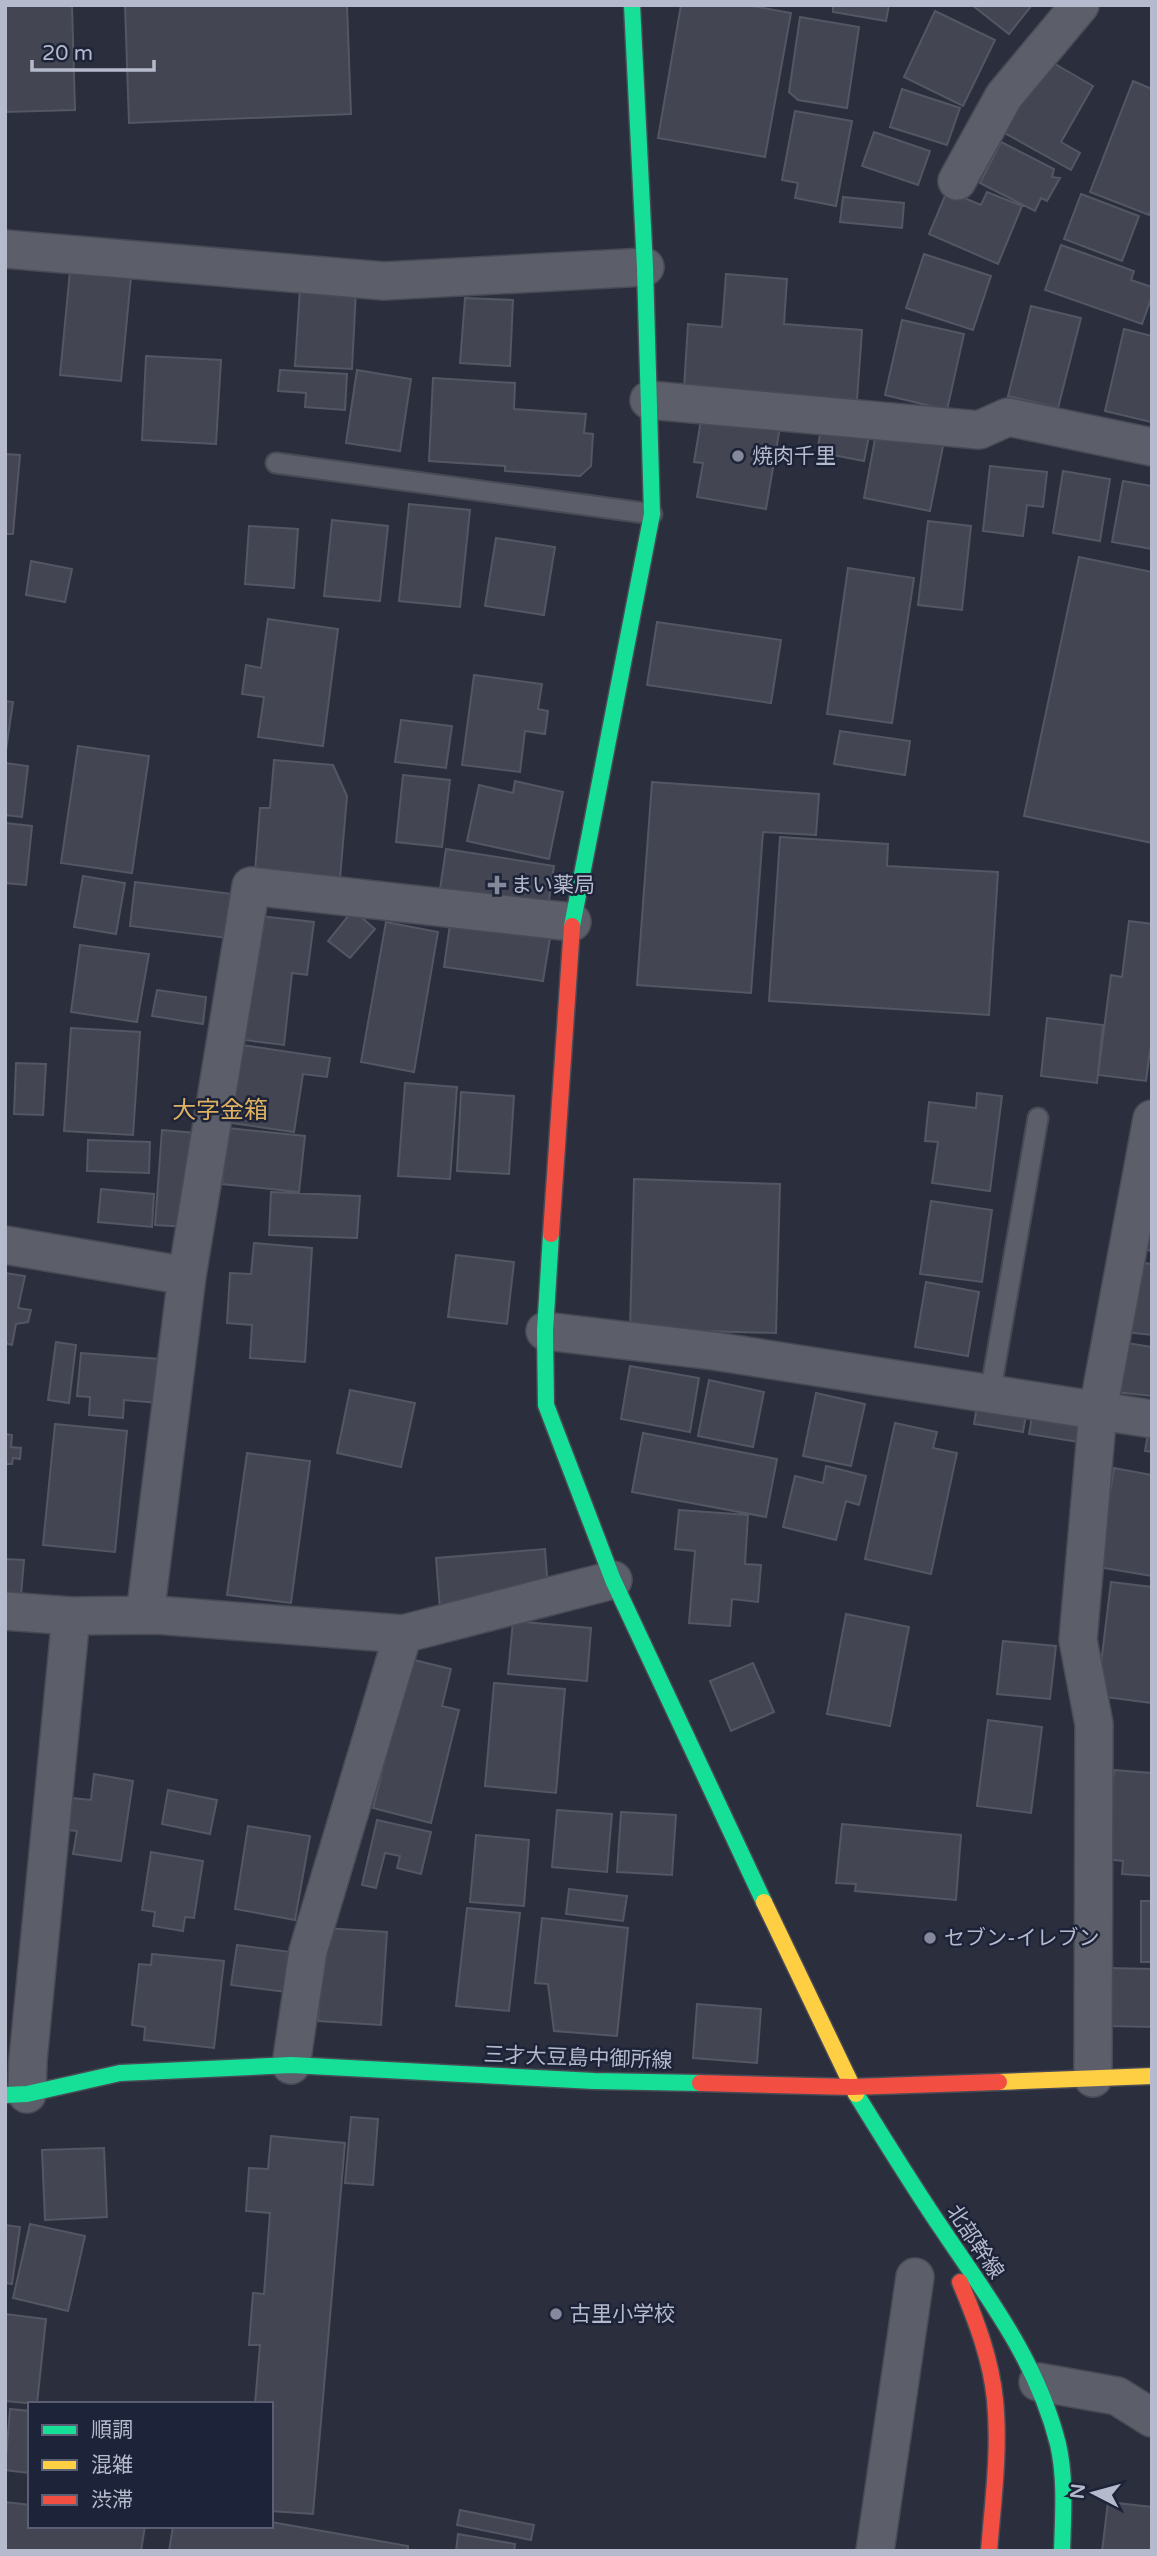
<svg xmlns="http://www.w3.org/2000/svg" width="1157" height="2556" font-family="'Varela Round','Noto Sans JP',sans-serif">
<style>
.building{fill:#434652;stroke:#535764;stroke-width:2}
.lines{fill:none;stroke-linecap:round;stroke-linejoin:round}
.lane-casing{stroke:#484b55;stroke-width:23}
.street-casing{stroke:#484b55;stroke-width:40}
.fast-casing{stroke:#484b55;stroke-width:19}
.slow-casing{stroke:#484b55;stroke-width:19}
.jam-casing{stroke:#484b55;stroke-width:19}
.lane{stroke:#5c5e6a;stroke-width:19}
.street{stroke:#5c5e6a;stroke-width:37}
.fast{stroke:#16e098;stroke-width:16}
.slow{stroke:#ffcf43;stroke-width:16}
.jam{stroke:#f24e42;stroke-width:16}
.poi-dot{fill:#85899b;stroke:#1d2338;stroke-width:2.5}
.labels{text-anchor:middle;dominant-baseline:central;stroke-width:5;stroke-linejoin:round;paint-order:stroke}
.poi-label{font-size:21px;fill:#b6bacd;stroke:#1d2338;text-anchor:start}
.street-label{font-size:21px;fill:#b6bacd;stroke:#1d2338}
.quarter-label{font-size:24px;fill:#deb160;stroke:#1d2338}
</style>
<rect width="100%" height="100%" fill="#2b2f3d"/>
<path class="building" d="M5,5H72L75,110L5,112Z
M125,5H347L351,114L129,123Z
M681,5H746L791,13L765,157L658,138Z
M833,5H889L886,21L833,12Z
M972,5H1032L1009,34Z
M935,11L995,40L963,106L904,77Z
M800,17L859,27L847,108L798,100L789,92Z
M1043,57L1093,86L1061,142L1080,153L1071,170L1001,131Z
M1133,81L1152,89V208L1149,215L1090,192Z
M902,89L960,108L947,145L890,127Z
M795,111L852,121L836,206L795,198L798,183L782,180Z
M874,132L930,151L918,185L862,166Z
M1001,142L1054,169L1052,177L1060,178L1047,201L1041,198L1035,211L980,183Z
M947,191L981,205L987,192L1022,206L998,264L929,234Z
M1081,194L1139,216L1122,261L1064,239Z
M843,197L904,203L902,228L840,222Z
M1061,245L1134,271L1131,280L1152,287V296L1142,324L1045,290Z
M924,254L991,276L973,330L906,308Z
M70,271L131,277L121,381L60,375Z
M726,274L787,279L784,324L862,330L857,400L684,388L688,324L722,327Z
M300,288L356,290L352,369L295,366Z
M465,298L513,300L510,366L460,363Z
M1031,306L1081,318L1058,408L1008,396Z
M902,320L964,334L947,410L885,395Z
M1124,329L1152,336L1151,422L1105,411Z
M146,356L221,360L216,444L142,440Z
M280,370L347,374L345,410L305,407L306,393L278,391Z
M357,370L411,379L400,451L346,443Z
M433,378L515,383L514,409L586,414L584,433L593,434L591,466L580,476L505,471V466L429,461Z
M702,414L780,427L766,509L697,497L703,463L694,462Z
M823,418L871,426L864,461L817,452Z
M878,423L945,436L930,511L864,498Z
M5,454L20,455L13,534H5Z
M990,466L1047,472L1043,507L1027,505L1023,536L983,531Z
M1063,471L1110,479L1100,541L1053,533Z
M1123,481L1152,486V549L1112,542Z
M409,504L470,510L460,607L399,601Z
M332,520L388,526L380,601L324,596Z
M928,521L971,526L962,610L918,605Z
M249,526L298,529L294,588L245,584Z
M496,538L555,547L544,615L485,606Z
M1079,557L1152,572V843L1024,816Z
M31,561L72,569L65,602L26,595Z
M848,568L914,578L892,723L827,714Z
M268,619L338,629L323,746L258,737L264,697L242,694L246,665L261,668Z
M657,622L781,640L771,703L647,685Z
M474,675L542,684L538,709L548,711L545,734L525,731L520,772L462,765Z
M5,701L13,702L6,750H5Z
M401,720L452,726L446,768L395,762Z
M840,731L910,741L905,775L834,764Z
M78,746L149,756L132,873L61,863Z
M274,760L333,765L347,796L340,878L255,871L260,808H270Z
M5,763L28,766L22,817L5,815Z
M403,775L450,780L442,847L396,842Z
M515,781L563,792L549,859L467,841L479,785L513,793Z
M652,782L819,794L816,835L763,832L751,993L637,985Z
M5,823L32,826L26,885L5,883Z
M780,837L888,844L887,866L998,872L989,1015L769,1001Z
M446,849L554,866L547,913L439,896Z
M83,876L125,883L116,934L74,927Z
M135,882L233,894L227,938L130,926Z
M353,910L375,929L350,958L328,941Z
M259,916L314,922L307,975L292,973L284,1045L245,1040Z
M451,917L551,932L543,981L444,967Z
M1129,921L1152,924V1037L1146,1081L1098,1075L1111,975L1122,977Z
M386,922L438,932L414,1072L361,1062Z
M80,945L149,954L137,1022L71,1012Z
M157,990L206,997L203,1024L152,1016Z
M1047,1018L1103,1025L1097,1083L1041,1076Z
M71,1028L140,1032L133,1135L64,1131Z
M235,1044L330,1058L327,1077L303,1074L294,1132L224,1122Z
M16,1063L46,1064L43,1115L14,1114Z
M405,1083L457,1087L450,1179L398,1176Z
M461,1092L514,1096L509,1174L457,1171Z
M977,1093L1002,1096L990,1191L932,1183L938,1142L925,1141L929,1102L976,1108Z
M228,1128L305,1136L299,1192L222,1184Z
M162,1130L196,1133L188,1227L155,1225Z
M88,1140L150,1142L149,1173L87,1171Z
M634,1179L780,1184L776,1333L630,1329Z
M101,1189L154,1194L152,1227L98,1222Z
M271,1192L360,1196L357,1238L269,1235Z
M1152,1193V1251L1142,1249Z
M931,1201L992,1210L982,1282L920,1274Z
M254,1243L312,1248L305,1362L250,1358L252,1325L227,1323L230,1273L251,1274Z
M456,1255L514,1262L507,1324L448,1317Z
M1134,1262L1152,1264V1335L1125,1332Z
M5,1273L25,1276L18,1308L31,1310L28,1322L16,1324L12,1345L5,1343Z
M926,1282L979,1292L968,1356L915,1347Z
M56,1342L76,1345L69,1403L48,1400Z
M1121,1342L1152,1347V1396L1115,1392Z
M81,1353L161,1359L158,1403L124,1400L123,1418L89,1415L90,1397L77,1396Z
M630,1366L699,1378L690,1432L621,1419Z
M709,1380L764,1392L753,1447L698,1436Z
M350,1390L415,1403L401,1467L337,1453Z
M816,1393L865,1404L851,1466L803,1456Z
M978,1400L1027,1409L1023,1432L974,1424Z
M1033,1411L1082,1419L1079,1442L1029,1434Z
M895,1423L937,1432L933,1448L957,1453L931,1574L865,1559Z
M55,1424L127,1431L115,1552L43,1545Z
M1149,1427L1152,1428V1452L1145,1451Z
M643,1433L777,1459L766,1517L632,1492Z
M5,1434L12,1435L11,1447L21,1448L20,1459L13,1458L12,1464H5Z
M247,1453L310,1461L291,1603L227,1595Z
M826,1466L866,1476L859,1505L846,1501L836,1540L783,1527L795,1476L823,1483Z
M1114,1468L1152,1475V1576L1098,1567Z
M679,1510L748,1515L745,1564L761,1565L758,1602L732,1599L730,1626L689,1623L695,1551L675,1549Z
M545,1549L548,1589L440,1609L436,1558Z
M5,1559L24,1560L21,1595L5,1594Z
M1111,1582L1152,1587V1703L1097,1696Z
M846,1614L909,1627L890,1726L827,1714Z
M513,1621L591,1628L587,1681L508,1674Z
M1003,1641L1056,1646L1050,1699L997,1694Z
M410,1659L451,1669L442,1706L459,1710L431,1823L373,1808Z
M753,1663L774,1712L731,1731L710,1681Z
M494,1683L565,1689L556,1793L485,1786Z
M988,1720L1042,1727L1031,1813L977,1806Z
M1114,1770L1152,1773V1876L1122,1874L1123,1861L1106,1859Z
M94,1774L133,1781L121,1861L73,1854L77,1831L68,1830L72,1798L91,1800Z
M168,1790L217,1800L210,1834L162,1824Z
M557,1810L612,1814L607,1872L552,1867Z
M621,1812L676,1815L672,1875L617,1872Z
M377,1820L431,1832L421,1874L397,1868L400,1856L385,1853L376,1888L362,1885Z
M842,1824L961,1835L956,1900L855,1891L856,1884L836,1883Z
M248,1826L310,1836L295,1920L235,1909Z
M476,1835L529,1840L524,1906L470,1902Z
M151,1852L203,1861L194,1918L185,1917L183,1931L153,1926L155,1912L142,1910Z
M569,1889L627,1896L623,1921L566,1914Z
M1141,1901H1152V1962H1141Z
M467,1908L520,1913L509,2011L456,2006Z
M542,1918L628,1928L617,2036L554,2031L548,1984L535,1983Z
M324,1928L387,1932L381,2025L318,2021Z
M237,1945L291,1952L286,1992L231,1985Z
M152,1954L224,1961L214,2048L144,2040L145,2027L132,2025L139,1964L151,1965Z
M1109,1968L1152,1969V2027L1107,2026Z
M697,2004L761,2009L757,2063L693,2058Z
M351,2117L378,2119L373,2185L345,2183Z
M271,2136L345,2143L313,2514L271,2511V2404H255L260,2345H249L253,2293L264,2294L270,2213L246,2211L249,2168L268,2169Z
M104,2148L107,2217L45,2220L42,2150Z
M30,2224L85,2236L68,2311L13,2298Z
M5,2225L20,2227L12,2284L5,2283Z
M5,2314L46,2319L37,2404L5,2401Z
M10,2409L30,2411V2473L5,2470Z
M5,2502L30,2505V2526H145L141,2551H5Z
M1108,2502L1152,2507V2551H1102Z
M460,2510L534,2525L531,2540L457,2525Z
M271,2522L408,2546V2551H169L173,2526H271Z
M458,2534L515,2544L514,2551H456Z"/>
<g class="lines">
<g class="lane-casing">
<path id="lane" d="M276,463L652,514
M990,1394L1038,1118"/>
</g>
<g class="street-casing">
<path id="street" d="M957,181L1004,96L1080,5
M5,249L384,281L645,267
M649,400L979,430L1008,417L1152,447
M5,1245L187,1276
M545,1331L714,1351L1152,1419
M5,1611L71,1616L156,1615L403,1634L613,1580
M145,1615L187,1276L251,886L572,922
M291,2065L308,1951L403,1634
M1093,2078L1094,1724L1078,1640L1098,1410L1152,1119
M27,2094L28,2060L71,1616
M1038,2382L1117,2396L1152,2418
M875,2551L915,2277"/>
</g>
<g class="fast-casing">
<path id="fast" d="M572,926L652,514L645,267L632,5
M551,1234L545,1331L546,1405L613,1580L764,1902
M856,2094C884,2139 912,2185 942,2229C989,2299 1037,2361 1058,2444C1066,2479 1063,2516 1062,2551
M5,2095L27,2094L120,2073L291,2065L594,2081L700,2083"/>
</g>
<g class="slow-casing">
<path id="slow" d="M764,1902L856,2094
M999,2082L1152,2076"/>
</g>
<g class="jam-casing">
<path id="jam" d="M551,1234L572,926
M700,2083L851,2087L999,2082
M960,2282C976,2320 991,2359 995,2400C1000,2450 993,2501 989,2551"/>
</g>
<use href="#lane" class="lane"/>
<use href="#street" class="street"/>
<use href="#fast" class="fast"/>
<use href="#slow" class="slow"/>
<use href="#jam" class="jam"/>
</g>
<g class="poi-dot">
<circle cx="738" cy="456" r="7"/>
<path d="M493.5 874.5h7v7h7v7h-7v7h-7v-7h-7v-7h7z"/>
<circle cx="930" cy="1938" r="7"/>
<circle cx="556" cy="2314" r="7"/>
</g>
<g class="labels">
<g class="poi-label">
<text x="752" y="456">焼肉千里</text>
<text x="511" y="885">まい薬局</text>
<text x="944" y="1938">セブン-イレブン</text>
<text x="570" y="2314">古里小学校</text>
</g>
<g class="street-label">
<text transform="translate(578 2058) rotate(2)">三才大豆島中御所線</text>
<text transform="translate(975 2242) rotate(56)">北部幹線</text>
</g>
<g class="quarter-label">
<text x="220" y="1110">大字金箱</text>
</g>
</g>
<rect width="1157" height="2556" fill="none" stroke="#b6bacd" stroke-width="14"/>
<rect x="28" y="2402" width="245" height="126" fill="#1d2338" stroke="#5a5f74" stroke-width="2"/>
<rect x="42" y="2425" width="35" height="10" fill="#16e098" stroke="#5a5f74" stroke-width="2"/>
<text x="91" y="2437" font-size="21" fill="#b6bacd">順調</text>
<rect x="42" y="2460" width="35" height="10" fill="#ffcf43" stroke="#5a5f74" stroke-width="2"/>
<text x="91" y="2472" font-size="21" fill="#b6bacd">混雑</text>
<rect x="42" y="2495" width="35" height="10" fill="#f24e42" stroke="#5a5f74" stroke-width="2"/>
<text x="91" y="2507" font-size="21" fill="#b6bacd">渋滞</text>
<g transform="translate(1094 2493) rotate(276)" stroke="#1d2338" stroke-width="5" paint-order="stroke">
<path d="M0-5L12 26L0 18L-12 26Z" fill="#b6bacd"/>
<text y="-10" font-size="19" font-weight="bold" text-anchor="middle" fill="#b6bacd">N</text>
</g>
<path d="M32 60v10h122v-10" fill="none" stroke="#b6bacd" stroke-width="3.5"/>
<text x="42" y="60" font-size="21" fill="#b6bacd" stroke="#1d2338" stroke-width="5" paint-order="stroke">20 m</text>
</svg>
